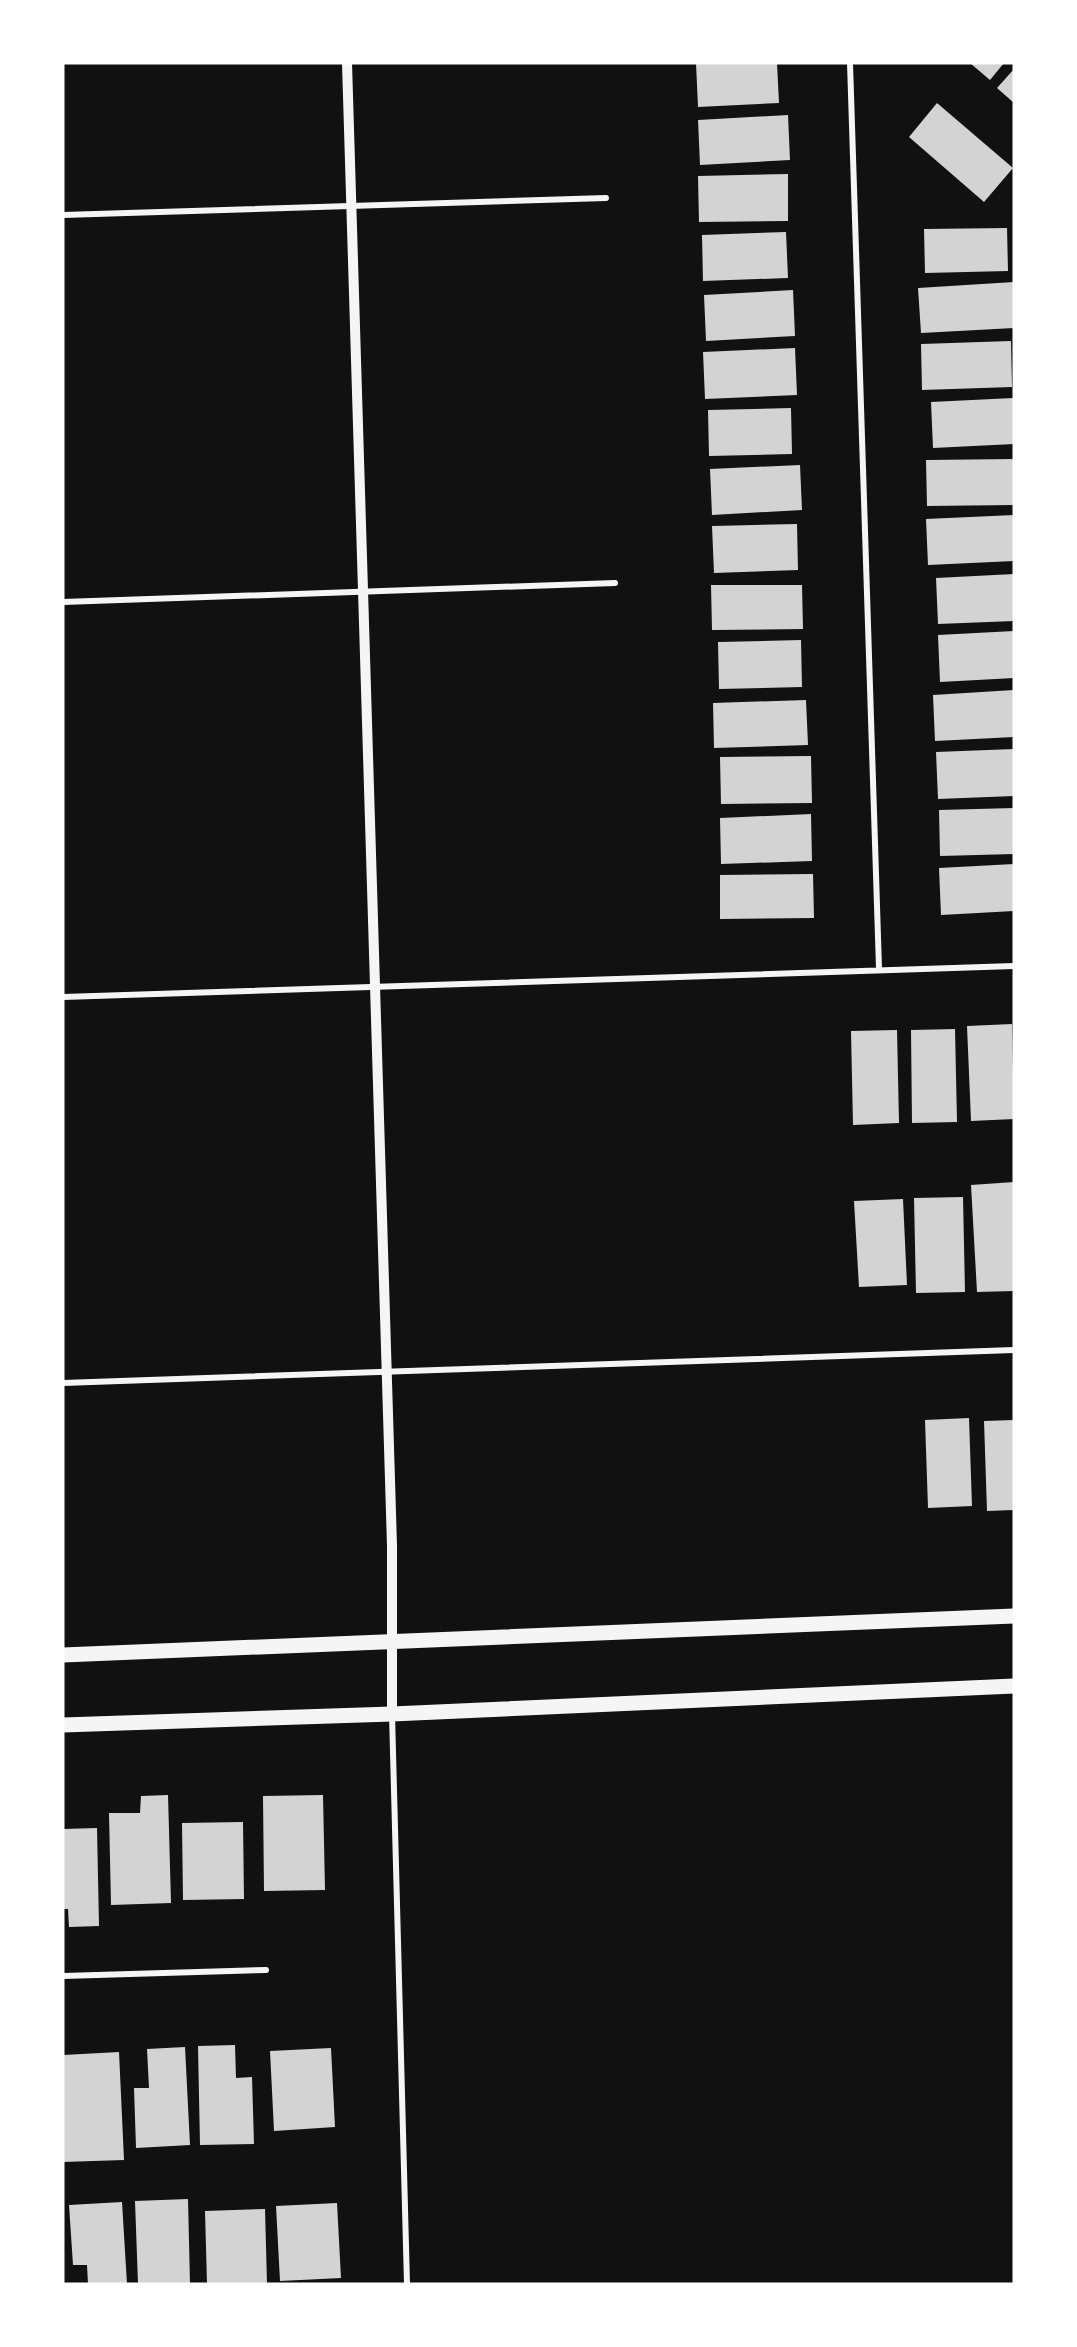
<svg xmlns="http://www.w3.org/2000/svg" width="1077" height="2347" font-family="'Nunito Sans',sans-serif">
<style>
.building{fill:#d3d3d3}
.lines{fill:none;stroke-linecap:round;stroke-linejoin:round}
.minor{stroke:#f5f5f5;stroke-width:6}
.tertiary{stroke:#f5f5f5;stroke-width:10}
.primary{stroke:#f5f5f5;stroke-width:15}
</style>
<rect width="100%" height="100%" fill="#111"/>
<path class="building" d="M696,63H777L779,103L698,107Z
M970,63H1004L990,80Z
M1014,69V103L997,88Z
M937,103L1013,168L984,202L909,137Z
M788,115L790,160L700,165L698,120Z
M788,174V221L699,222L698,176Z
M1007,228L1008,271L925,273L924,229Z
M786,232L788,278L703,281L702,235Z
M1014,282V328L921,333L918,288Z
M793,290L795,336L706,341L704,295Z
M1011,341L1012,387L922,390L921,344Z
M795,348L797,395L705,399L703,352Z
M1013,398L1014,444L933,448L931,402Z
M791,408L792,454L709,456L708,410Z
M1014,459V505L927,506L926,460Z
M800,465L802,510L712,515L710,469Z
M1014,515V561L928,565L926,519Z
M797,524L798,570L714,573L712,526Z
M1014,574V621L938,624L936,578Z
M711,585H802L803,629L712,630Z
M1014,631V678L940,682L938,635Z
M801,640L802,687L719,689L718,642Z
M1014,690V737L935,741L933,695Z
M806,700L808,745L714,748L713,703Z
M1014,749V796L938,799L936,752Z
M811,756L812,803L721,804L720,757Z
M1014,808V854L940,856L939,810Z
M811,814L812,861L721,864L720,818Z
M1014,864V911L941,915L939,868Z
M813,874L814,918L720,919V875Z
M1012,1024L1014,1119L971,1121L967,1026Z
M955,1029L957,1122L912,1123L911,1030Z
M897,1030L899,1123L853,1125L851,1031Z
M1014,1182V1291L977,1292L971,1185Z
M963,1197L965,1292L916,1293L914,1198Z
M903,1199L907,1285L859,1287L854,1201Z
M969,1418L972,1506L928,1508L925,1420Z
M1014,1420V1510L987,1511L984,1421Z
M168,1795L171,1903L111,1905L109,1813H140L141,1796Z
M323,1795L325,1890L264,1891L263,1796Z
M243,1822L244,1899L183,1900L182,1823Z
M97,1828L99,1926L69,1927L68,1909H63V1829Z
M235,2045L236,2078L252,2077L254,2144L200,2145L198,2046Z
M185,2047L190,2145L136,2148L134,2088H149L147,2049Z
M331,2048L335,2127L274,2131L270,2051Z
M119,2052L124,2160L63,2162V2055Z
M188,2199L190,2284H138L135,2201Z
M122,2202L127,2284H88L87,2265H73L69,2205Z
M337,2203L341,2278L280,2281L276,2206Z
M265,2209L267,2284H207L205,2211Z"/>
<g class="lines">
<path class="minor" d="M850,63L879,968
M63,215L606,198
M63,602L615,583
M63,997L1014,966
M63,1383L1014,1350
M392,1714L407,2284
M63,1976L266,1970"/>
<path class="tertiary" d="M347,63L392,1546V1714"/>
<path class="primary" d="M63,1655L1014,1616
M63,1725L392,1714L1014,1686"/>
</g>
<rect width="1077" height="2347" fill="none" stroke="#ffffff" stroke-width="129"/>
</svg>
